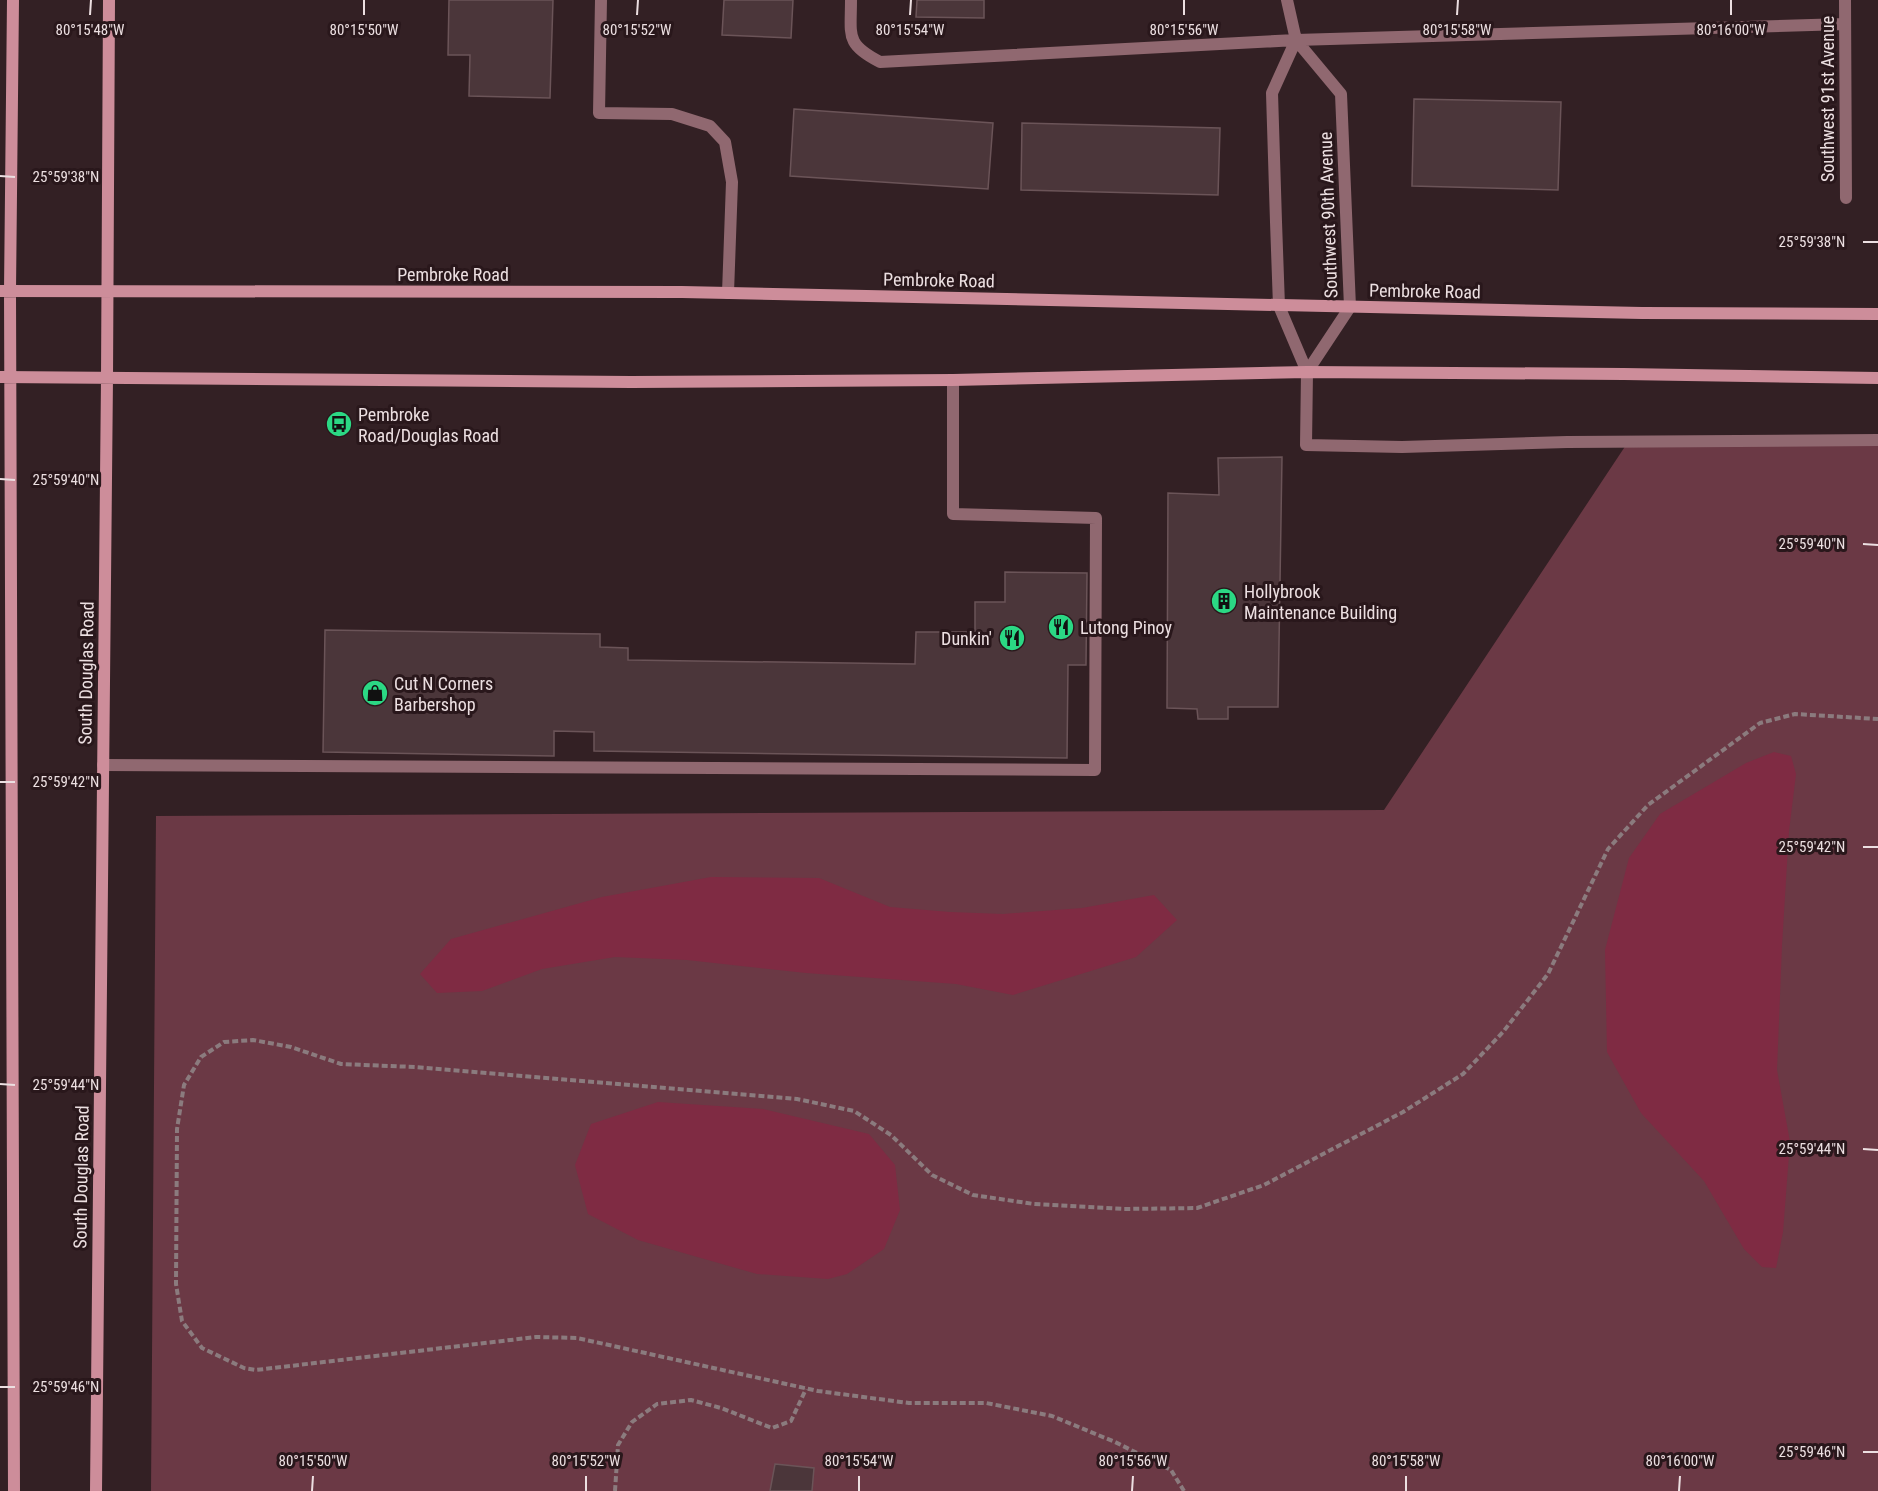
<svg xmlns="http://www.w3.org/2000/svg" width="1878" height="1491" font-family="'Roboto Condensed',sans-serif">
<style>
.green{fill:#6b3945}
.water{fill:#7f2b43}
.building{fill:#4b363a;stroke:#6b5458;stroke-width:1.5}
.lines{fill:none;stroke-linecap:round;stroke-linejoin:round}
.path{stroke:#8b7b7e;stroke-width:4;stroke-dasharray:6 3;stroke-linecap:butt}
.lane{stroke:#906870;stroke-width:12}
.street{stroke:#906870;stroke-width:12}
.secondary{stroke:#cd8d9a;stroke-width:12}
.ticks{fill:none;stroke:#ecdfe1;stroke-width:2}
.labels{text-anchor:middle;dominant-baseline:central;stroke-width:6;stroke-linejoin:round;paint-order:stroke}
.street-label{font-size:18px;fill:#ecdfe1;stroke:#29171b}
.poi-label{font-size:18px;fill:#ecdfe1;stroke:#29171b;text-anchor:start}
.ticks-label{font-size:15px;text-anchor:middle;fill:#ecdfe1;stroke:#29171b;stroke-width:6;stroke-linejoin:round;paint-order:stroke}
</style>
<rect width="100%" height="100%" fill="#332024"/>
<path class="green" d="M1626,445H1878V1491H151L156,816L1384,810Z"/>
<path class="water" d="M1774,752L1791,756L1796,774L1789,831L1782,945L1777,1070L1790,1142L1783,1232L1776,1268L1762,1267L1744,1249L1704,1181L1641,1113L1607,1052L1605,950L1629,858L1660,814L1746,763Z
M711,877L819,878L890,907L950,912L1003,914L1082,908L1154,895L1177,920L1136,957L1013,995L956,984L806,973L687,960L615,957L542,969L482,991L437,993L420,974L451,939L602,897Z
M658,1102L763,1109L869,1134L895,1165L900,1210L884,1249L847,1274L828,1279L757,1274L638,1240L588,1214L575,1165L591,1124Z"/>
<path class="building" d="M449,0H553L550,98L469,96L470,55H448Z
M724,0H793L791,38L722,35Z
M917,0H984V18L916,17Z
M1414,99L1561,102L1558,190L1412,186Z
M794,109L993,123L988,189L790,176Z
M1022,123L1220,128L1218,195L1021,190Z
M1282,457L1278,707H1228V719H1198L1197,709L1167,708L1168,493L1219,495L1218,458Z
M1005,572L1087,573L1086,665H1068L1067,758L594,751V732L554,731V756L323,752L325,630L600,634V647L628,648V660L915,664L916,632H975V602H1005Z
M775,1464L814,1468L812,1491H770Z"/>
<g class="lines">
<path class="path" d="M615,1491L618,1445L632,1422L657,1404L691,1400L721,1408L772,1428L791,1421L806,1389
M1184,1491L1171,1470L1115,1442L1052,1416L986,1403H909L818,1391L577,1338L536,1337L256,1370L244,1368L202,1348L182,1321L176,1284L177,1129L184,1085L201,1057L224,1042L253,1040L291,1047L341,1064L415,1067L797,1099L854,1111L891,1135L932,1175L973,1195L1034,1204L1124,1209L1197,1208L1264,1185L1403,1112L1463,1074L1503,1032L1548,974L1608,849L1648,805L1760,723L1795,714L1878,719"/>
<path class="lane" d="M601,0L599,113L672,114L710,126L725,142L732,182L728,293
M1307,372L1306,445L1402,447L1567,442L1878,440
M103,765L1095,770L1096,518L953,514V380"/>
<path class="street" d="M851,0C851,36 845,44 880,62L1296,40L1845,24
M1287,0L1296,40L1341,94L1350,307L1307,372
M1845,0L1846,198
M1296,40L1272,93L1276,222L1279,306L1307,372"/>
<path class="secondary" d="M13,0L10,291L14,1491
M0,291L682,292L1642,313L1878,314
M0,377L631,382L953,380L1307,372L1624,374L1878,378
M96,1491L107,378L109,0"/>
</g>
<path class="ticks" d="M90,15L91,0M364,15V0M637,15L638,0M910,15L911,0M1184,15V0M1457,15L1458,0M1731,15V0M0,176L15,177M1863,242H1878M0,479L15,480M1863,544L1878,545M0,782H15M1863,847H1878M0,1084L15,1085M1863,1149L1878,1150M0,1387H15M1863,1452H1878M312,1491L313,1476M586,1491V1476M859,1491V1476M1132,1491L1133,1476M1406,1491V1476M1679,1491L1680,1476"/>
<defs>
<g id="bus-disc" transform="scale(1.35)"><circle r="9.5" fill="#2bd884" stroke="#29171b"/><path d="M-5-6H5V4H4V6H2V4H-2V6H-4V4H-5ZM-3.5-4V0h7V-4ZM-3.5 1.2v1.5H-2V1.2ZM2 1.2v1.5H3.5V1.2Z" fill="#111"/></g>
<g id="building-disc" transform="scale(1.35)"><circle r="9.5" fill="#2bd884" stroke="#29171b"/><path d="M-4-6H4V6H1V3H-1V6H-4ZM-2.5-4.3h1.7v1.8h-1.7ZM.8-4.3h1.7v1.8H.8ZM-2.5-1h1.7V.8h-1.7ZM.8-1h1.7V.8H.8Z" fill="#111"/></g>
<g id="restaurant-disc" transform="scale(1.35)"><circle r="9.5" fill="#2bd884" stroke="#29171b"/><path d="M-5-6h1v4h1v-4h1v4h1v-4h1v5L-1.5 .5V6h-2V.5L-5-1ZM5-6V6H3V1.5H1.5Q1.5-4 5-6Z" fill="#111"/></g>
<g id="shop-disc" transform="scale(1.35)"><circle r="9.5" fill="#2bd884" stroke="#29171b"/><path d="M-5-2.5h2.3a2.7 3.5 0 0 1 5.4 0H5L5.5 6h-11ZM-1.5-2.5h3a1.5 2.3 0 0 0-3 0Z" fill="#111"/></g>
</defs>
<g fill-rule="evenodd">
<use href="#bus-disc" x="339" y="424"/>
<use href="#building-disc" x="1224" y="601"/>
<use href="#restaurant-disc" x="1061" y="627"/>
<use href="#restaurant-disc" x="1012" y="638"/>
<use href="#shop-disc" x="375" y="693"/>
</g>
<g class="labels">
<g class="street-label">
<text transform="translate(1827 99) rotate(-90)">Southwest 91st Avenue</text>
<text transform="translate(1328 215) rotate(-92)">Southwest 90th Avenue</text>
<text x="453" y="274">Pembroke Road</text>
<text transform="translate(939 280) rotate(1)">Pembroke Road</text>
<text transform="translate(1425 291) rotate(1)">Pembroke Road</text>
<text transform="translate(86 673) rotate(-89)">South Douglas Road</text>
<text transform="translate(81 1177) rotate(-89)">South Douglas Road</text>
</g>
<g class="poi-label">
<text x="358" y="414">Pembroke<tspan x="358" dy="21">Road/Douglas Road</tspan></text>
<text x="1244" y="591">Hollybrook<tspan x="1244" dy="21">Maintenance Building</tspan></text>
<text x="1080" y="627">Lutong Pinoy</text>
<text x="992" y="638" text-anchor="end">Dunkin'</text>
<text x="394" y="683">Cut N Corners<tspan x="394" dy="21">Barbershop</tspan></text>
</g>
</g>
<g class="ticks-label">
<text x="90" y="35">80°15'48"W</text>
<text x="364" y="35">80°15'50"W</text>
<text x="637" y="35">80°15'52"W</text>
<text x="910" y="35">80°15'54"W</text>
<text x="1184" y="35">80°15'56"W</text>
<text x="1457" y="35">80°15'58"W</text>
<text x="1731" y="35">80°16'00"W</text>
<text x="66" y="182">25°59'38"N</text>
<text x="1812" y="247">25°59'38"N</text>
<text x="66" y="485">25°59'40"N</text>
<text x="1812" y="549">25°59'40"N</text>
<text x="66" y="787">25°59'42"N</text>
<text x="1812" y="852">25°59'42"N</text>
<text x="66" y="1090">25°59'44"N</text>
<text x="1812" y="1154">25°59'44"N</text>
<text x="66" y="1392">25°59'46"N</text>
<text x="1812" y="1457">25°59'46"N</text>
<text x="313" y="1466">80°15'50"W</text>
<text x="586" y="1466">80°15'52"W</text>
<text x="859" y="1466">80°15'54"W</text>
<text x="1133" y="1466">80°15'56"W</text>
<text x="1406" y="1466">80°15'58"W</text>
<text x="1680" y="1466">80°16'00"W</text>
</g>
</svg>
